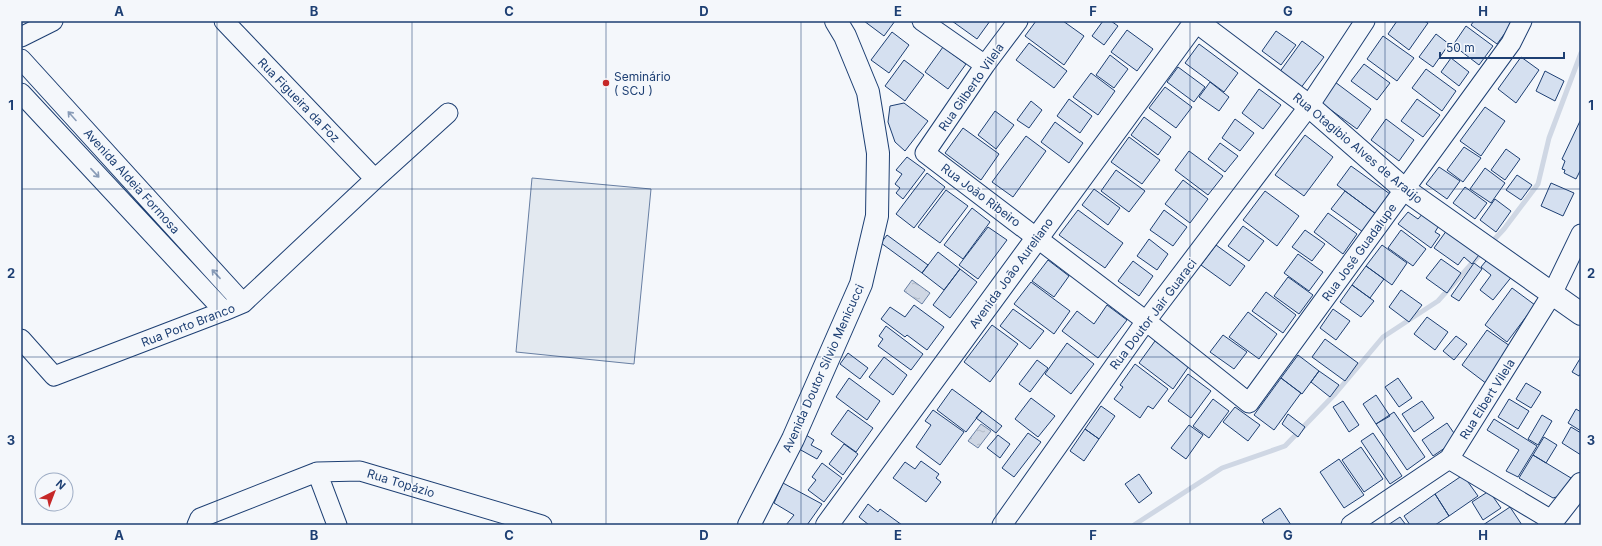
<svg xmlns="http://www.w3.org/2000/svg" width="1602" height="546" font-family="Inter,sans-serif">
<style>
.green{fill:#e3e9f0;stroke:#687fa3}
.water{fill:url(#water-ripples);stroke:#687fa3}
.lines{fill:none;stroke-linecap:round;stroke-linejoin:round}
.stream{stroke:#cfd7e4;stroke-width:5}
.building{fill:#d5e0f0;stroke:#1d3f73}
.minor-casing{stroke:#1d3f73;stroke-width:21}
.major-casing{stroke:#1d3f73;stroke-width:24}
.minor{stroke:#f4f7fb;stroke-width:19}
.major{stroke:#f4f7fb;stroke-width:22}
.oneway{stroke:#889bb7}
.grid{fill:none;stroke:#1d3f73;stroke-width:1;stroke-opacity:0.55}
.poi-dot{fill:#c62828;stroke:#f4f7fb;stroke-width:1.5}
.labels{text-anchor:middle;dominant-baseline:central;stroke-width:3;stroke-linejoin:round;paint-order:stroke}
.poi-label{font-size:12px;fill:#1d3f73;stroke:#f4f7fb;text-anchor:start}
.street-label{font-size:12px;fill:#1d3f73;stroke:#f4f7fb}
.neatline{fill:none;stroke:#1d3f73;stroke-width:1.5}
.grid-label{font-size:13px;text-anchor:middle;font-weight:bold;fill:#1d3f73}
</style>
<defs>
<pattern id="water-ripples" width="26" height="14" patternUnits="userSpaceOnUse"><rect width="26" height="14" fill="#cfd7e4"/><path d="M2 4q2-2 4 0t4 0M15 11q2-2 4 0t4 0" fill="none" stroke="#b1bac7"/></pattern>
</defs>
<rect width="100%" height="100%" fill="#f4f7fb"/>
<path class="green" d="M532,178L651,189L634,364L516,352Z"/>
<path class="water" d="M912,280L930,293L922,304L904,291Z
M981,424L991,431L978,448L968,441Z"/>
<g class="lines">
<path class="stream" d="M1490,244L1504,229L1538,184L1549,138L1581,53
M1134,525L1222,468L1285,446L1335,394L1383,337L1438,301L1483,251"/>
</g>
<path class="building" d="M864,21H895L884,36Z
M952,21H990L977,39Z
M1036,21H1063L1084,36L1064,65L1025,36Z
M1103,21H1111L1118,26L1104,45L1092,36Z
M1397,21H1424L1428,23L1409,50L1388,34Z
M1474,21H1512L1513,22L1497,44L1471,25Z
M1466,26L1493,46L1479,65L1453,45Z
M1127,30L1153,49L1137,71L1111,52Z
M1276,31L1296,45L1281,65L1262,51Z
M892,32L909,45L889,73L871,60Z
M1436,34L1449,44L1433,67L1419,57Z
M1383,36L1414,58L1397,81L1367,59Z
M1302,41L1324,57L1300,89L1279,73Z
M1029,43L1067,71L1054,88L1016,60Z
M1199,44L1238,73L1224,92L1185,63Z
M943,47L966,64L948,89L925,72Z
M1110,55L1128,69L1114,88L1096,75Z
M1521,57L1539,70L1516,103L1498,89Z
M1451,58L1469,72L1459,86L1441,72Z
M904,60L924,75L905,101L885,86Z
M1364,64L1390,83L1377,100L1351,81Z
M1178,67L1205,87L1194,102L1167,82Z
M1426,69L1456,91L1442,111L1412,88Z
M1545,71L1564,81L1555,101L1536,91Z
M1091,73L1115,91L1098,115L1073,97Z
M1210,82L1229,97L1219,111L1199,97Z
M1335,82L1371,109L1357,129L1320,102Z
M1165,87L1192,107L1176,128L1149,108Z
M1259,89L1281,105L1263,129L1242,113Z
M1069,99L1092,116L1080,133L1057,116Z
M1417,99L1440,115L1423,137L1401,121Z
M1031,101L1042,110L1029,128L1017,120Z
M904,103L928,121L905,151L895,142L888,122L890,106Z
M1485,107L1505,121L1481,156L1460,141Z
M995,111L1014,125L996,149L978,135Z
M1144,117L1171,137L1158,155L1131,135Z
M1235,119L1254,133L1240,151L1222,138Z
M1386,119L1414,140L1399,161L1371,140Z
M1581,119V169L1576,179L1564,173L1565,170L1562,169L1565,161L1562,159Z
M1055,122L1083,143L1069,163L1041,142Z
M963,128L999,154L981,180L945,153Z
M1305,135L1333,157L1304,196L1275,175Z
M1026,136L1046,151L1013,197L992,182Z
M1129,137L1160,160L1142,184L1111,162Z
M1220,143L1238,156L1225,172L1208,159Z
M1464,147L1481,158L1463,182L1447,170Z
M1506,149L1520,159L1505,180L1491,170Z
M1189,151L1223,176L1208,195L1175,170Z
M907,157L925,170L903,199L896,193L900,188L895,184L902,174L896,170Z
M1351,166L1390,194L1376,214L1337,185Z
M1439,167L1460,181L1447,199L1426,184Z
M1485,168L1505,183L1491,203L1470,189Z
M1116,170L1145,191L1129,212L1101,191Z
M927,173L945,187L914,228L896,214Z
M1517,175L1532,185L1521,200L1506,190Z
M1183,180L1208,199L1190,223L1165,204Z
M1551,183L1574,193L1563,216L1541,206Z
M1465,187L1487,203L1475,219L1453,203Z
M1094,189L1120,208L1108,225L1082,205Z
M946,190L968,206L940,243L918,227Z
M1265,191L1299,216L1277,246L1243,220Z
M1345,191L1376,214L1363,232L1331,209Z
M1495,199L1511,211L1496,232L1480,220Z
M972,208L990,222L963,259L944,245Z
M1078,210L1123,243L1105,268L1059,235Z
M1164,210L1187,227L1173,246L1150,230Z
M1408,212L1418,219L1424,212L1440,224L1435,232L1440,235L1431,248L1398,224Z
M1328,213L1357,234L1343,254L1314,232Z
M1243,226L1264,241L1249,261L1228,246Z
M988,227L1007,240L978,279L959,265Z
M1305,230L1325,244L1312,261L1292,247Z
M1401,230L1426,249L1413,266L1388,248Z
M1447,230L1482,251L1472,264L1464,257L1458,265L1434,248Z
M887,235L928,265L922,273L881,243Z
M1149,239L1168,254L1157,270L1137,256Z
M1216,245L1245,266L1230,286L1201,265Z
M1382,245L1407,263L1392,285L1366,266Z
M938,252L960,269L944,290L922,273Z
M1298,254L1323,272L1309,291L1284,273Z
M1490,256L1513,275L1493,300L1480,290L1491,275L1481,267Z
M1441,259L1461,273L1447,293L1426,278Z
M1048,260L1069,276L1054,297L1032,281Z
M1133,261L1153,276L1139,296L1118,281Z
M1474,263L1482,269L1459,301L1451,296Z
M1366,266L1384,279L1370,298L1352,285Z
M960,269L977,282L950,318L933,305Z
M1288,277L1313,295L1299,314L1274,296Z
M1031,282L1070,311L1054,334L1014,304Z
M1352,285L1374,301L1361,317L1340,302Z
M1512,288L1535,305L1507,342L1485,325Z
M1401,290L1422,305L1409,322L1389,307Z
M1266,292L1296,315L1283,333L1252,311Z
M914,305L944,327L927,350L907,335L905,337L881,319L890,307L905,317Z
M1107,305L1127,320L1098,358L1062,331L1077,311L1094,324Z
M1013,309L1044,331L1030,349L1000,326Z
M1333,309L1350,321L1336,340L1320,328Z
M1248,312L1277,334L1259,359L1229,337Z
M1427,317L1448,332L1435,350L1414,334Z
M992,325L1018,344L990,382L964,362Z
M886,326L923,354L911,370L878,346L883,339L879,336Z
M1487,330L1510,346L1487,384L1462,365Z
M1223,335L1247,352L1234,369L1210,352Z
M1456,336L1467,344L1454,360L1443,351Z
M1325,339L1358,363L1345,381L1312,357Z
M1155,341L1189,366L1173,389L1139,363Z
M1067,343L1094,364L1071,394L1045,374Z
M848,353L868,368L860,379L840,364Z
M1298,355L1319,371L1302,394L1281,378Z
M884,357L907,375L893,395L869,377Z
M1581,357V373L1579,376L1572,372Z
M1037,360L1048,368L1030,392L1019,384Z
M1135,364L1168,389L1153,409L1148,406L1140,418L1114,399L1123,387L1120,385Z
M1319,371L1339,385L1330,397L1311,382Z
M1188,374L1211,391L1191,418L1168,401Z
M849,378L880,401L867,420L836,397Z
M1281,378L1301,393L1274,430L1254,415Z
M1398,378L1412,398L1399,407L1385,387Z
M1526,383L1541,392L1531,408L1516,399Z
M952,389L982,411L966,432L937,410Z
M1376,395L1390,416L1376,424L1363,404Z
M1031,398L1055,416L1038,437L1015,419Z
M1213,399L1229,411L1209,438L1193,426Z
M1509,399L1529,411L1518,429L1498,417Z
M1343,401L1359,425L1349,432L1333,407Z
M1422,401L1434,418L1414,432L1402,414Z
M1101,406L1115,416L1099,439L1085,429Z
M1235,407L1260,425L1248,441L1223,422Z
M1576,409L1581,412V431L1568,423Z
M848,410L873,428L856,452L831,434Z
M933,410L964,432L940,465L916,447L931,425L925,421Z
M982,411L1002,426L996,433L976,418Z
M1394,412L1425,457L1407,470L1376,424Z
M1288,414L1305,427L1298,437L1282,424Z
M1542,415L1552,421L1538,445L1528,439Z
M1494,419L1537,446L1518,477L1506,471L1519,450L1487,430Z
M1447,423L1458,439L1433,456L1422,440Z
M1189,425L1203,435L1186,459L1171,448Z
M1571,427L1581,433V455L1562,443Z
M1085,429L1099,439L1084,461L1070,451Z
M1028,433L1041,442L1014,477L1002,468Z
M1373,433L1402,476L1390,484L1361,441Z
M806,435L814,440L811,445L822,451L817,459L799,449Z
M998,435L1010,444L1000,458L987,448Z
M1544,437L1557,445L1546,463L1533,455Z
M844,444L858,454L843,475L829,464Z
M1361,447L1383,479L1364,492L1342,460Z
M1533,455L1571,478L1560,496L1553,498L1519,478Z
M1339,459L1364,495L1344,508L1320,472Z
M921,461L939,474L936,478L941,482L926,502L893,478L905,462L915,469Z
M822,463L842,478L824,502L808,490L816,480L812,477Z
M1139,474L1152,493L1139,503L1125,484Z
M1463,475L1478,496L1449,516L1435,494Z
M783,483L822,504L807,525H786L794,515L774,503Z
M1489,491L1501,508L1483,520L1472,502Z
M1435,494L1449,516L1435,525H1410L1404,516Z
M868,504L878,512L880,509L902,525H869L859,517Z
M1510,507L1522,525H1483Z
M1280,508L1291,525H1265L1262,520Z
M1400,517L1406,525H1388Z"/>
<g class="lines">
<g class="minor-casing">
<path id="minor" d="M224,21L375,179
M922,21L985,65
M1018,21L985,65L925,153L1146,321L1249,403L1511,43L1522,21
M21,37L53,21
M21,59L243,303
M21,93L224,311
M21,339L54,376L224,311L243,303L375,179L448,113
M1449,459L1553,521
M317,472L337,525
M197,525L200,518L317,472L360,471L542,525
M1002,525L1146,321L1309,106L1365,21
M1351,525L1449,459L1552,294L1581,234"/>
</g>
<g class="major-casing">
<path id="major" d="M1196,21L1309,106L1404,189L1581,314
M749,525L793,439L861,284L877,216L878,153L868,92L845,36L836,21
M827,525L1196,21
M1549,525L1581,484"/>
</g>
<use href="#minor" class="minor"/>
<use href="#major" class="major"/>
</g>
<defs><path id="oneway-shaft" d="M-6 0H5M1.5-3L5.5 0L1.5 3" fill="none" stroke-width="1.6" stroke-linecap="round" stroke-linejoin="round"/></defs>
<g class="oneway">
<use href="#oneway-shaft" transform="translate(72 116) rotate(-132)"/>
<use href="#oneway-shaft" transform="translate(95 173) rotate(47)"/>
<use href="#oneway-shaft" transform="translate(216 274) rotate(-133)"/>
</g>
<path class="grid" d="M217,21V525M412,21V525M606,21V525M801,21V525M996,21V525M1190,21V525M1385,21V525M21,189H1581M21,357H1581"/>
<circle class="poi-dot" cx="606" cy="83" r="4"/>
<g class="labels">
<g class="poi-label">
<text x="614" y="76">Seminário<tspan x="614" dy="14">( SCJ )</tspan></text>
</g>
<g class="street-label">
<text transform="translate(971 87) rotate(-55)">Rua Gilberto Vilela</text>
<text transform="translate(299 100) rotate(46)">Rua Figueira da Foz</text>
<text transform="translate(1358 148) rotate(40)">Rua Otagíbio Alves de Araújo</text>
<text transform="translate(132 181) rotate(48)">Avenida Aldeia Formosa</text>
<text transform="translate(981 195) rotate(37)">Rua João Ribeiro</text>
<text transform="translate(1359 252) rotate(-54)">Rua José Guadalupe</text>
<text transform="translate(1011 273) rotate(-54)">Avenida João Aureliano</text>
<text transform="translate(1153 314) rotate(-53)">Rua Doutor Jair Guaraci</text>
<text transform="translate(188 325) rotate(-21)">Rua Porto Branco</text>
<text transform="translate(823 368) rotate(-66)">Avenida Doutor Sílvio Menicucci</text>
<text transform="translate(1487 399) rotate(-58)">Rua Elbert Vilela</text>
<text transform="translate(401 483) rotate(17)">Rua Topázio</text>
</g>
</g>
<rect width="1602" height="546" fill="none" stroke="#f4f7fb" stroke-width="44"/>
<g transform="translate(54 492) rotate(42)"><circle r="19" fill="#f4f7fb" stroke="#9eadc5"/>
<path d="M0-3L7 15L0 10L-7 15Z" fill="#c62828"/>
<text y="-6" font-size="11" font-weight="bold" text-anchor="middle" fill="#1d3f73">N</text>
</g>
<path d="M1440 52v6h124v-6" fill="none" stroke="#1d3f73" stroke-width="2"/>
<text x="1446" y="52" font-size="12" fill="#1d3f73" stroke="#f4f7fb" stroke-width="3" paint-order="stroke">50 m</text>
<rect x="22" y="22" width="1558" height="502" class="neatline"/>
<g class="grid-label">
<text x="119" y="16">A</text>
<text x="314" y="16">B</text>
<text x="509" y="16">C</text>
<text x="704" y="16">D</text>
<text x="898" y="16">E</text>
<text x="1093" y="16">F</text>
<text x="1288" y="16">G</text>
<text x="1483" y="16">H</text>
<text x="11" y="110">1</text>
<text x="1591" y="110">1</text>
<text x="11" y="278">2</text>
<text x="1591" y="278">2</text>
<text x="11" y="445">3</text>
<text x="1591" y="445">3</text>
<text x="119" y="540">A</text>
<text x="314" y="540">B</text>
<text x="509" y="540">C</text>
<text x="704" y="540">D</text>
<text x="898" y="540">E</text>
<text x="1093" y="540">F</text>
<text x="1288" y="540">G</text>
<text x="1483" y="540">H</text>
</g>
</svg>
